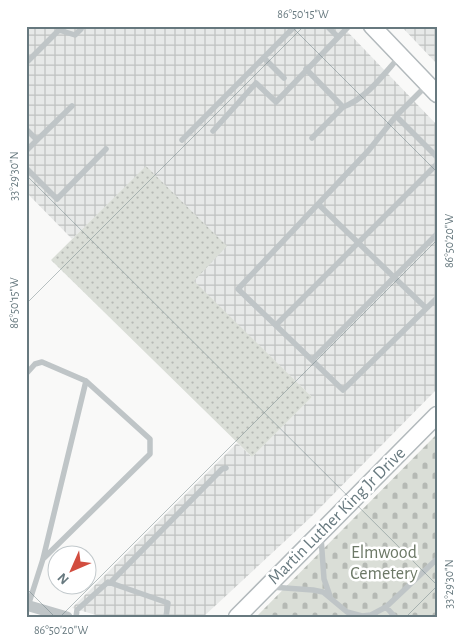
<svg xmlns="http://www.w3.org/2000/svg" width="463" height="643" font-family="'Alegreya Sans',sans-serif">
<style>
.industrial{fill:url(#industrial-grid)}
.grass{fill:url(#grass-dots)}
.cemetery{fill:url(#cemetery-stones)}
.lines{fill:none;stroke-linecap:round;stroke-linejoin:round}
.secondary-casing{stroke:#b2b9bc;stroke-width:19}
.lane{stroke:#bfc5c7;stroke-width:5.5}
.street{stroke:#bfc5c7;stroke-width:11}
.secondary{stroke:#fff;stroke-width:16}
.ticks{fill:none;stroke:#67797f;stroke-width:1;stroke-opacity:0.45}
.labels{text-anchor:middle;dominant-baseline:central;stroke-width:5;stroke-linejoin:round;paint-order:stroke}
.street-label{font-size:18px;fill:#67797f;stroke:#fff}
.park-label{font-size:18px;fill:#6c7866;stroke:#fff}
.neatline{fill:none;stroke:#67797f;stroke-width:2}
.ticks-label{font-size:12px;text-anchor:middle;fill:#67797f}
</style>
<defs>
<pattern id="industrial-grid" width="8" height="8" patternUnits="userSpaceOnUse" patternTransform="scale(1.25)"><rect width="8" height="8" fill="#e7e9e8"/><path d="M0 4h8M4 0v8" fill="none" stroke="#bfc2c1"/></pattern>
<pattern id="grass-dots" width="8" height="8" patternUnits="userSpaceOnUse" patternTransform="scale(1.25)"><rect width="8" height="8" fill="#daded7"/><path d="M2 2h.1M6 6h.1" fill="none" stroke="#b5b9b4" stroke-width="1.8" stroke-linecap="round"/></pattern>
<pattern id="cemetery-stones" width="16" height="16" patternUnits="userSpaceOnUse" patternTransform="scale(1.25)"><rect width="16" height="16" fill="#daded7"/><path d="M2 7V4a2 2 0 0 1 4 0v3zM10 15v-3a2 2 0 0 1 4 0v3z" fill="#b5b9b4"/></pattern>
</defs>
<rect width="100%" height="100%" fill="#f9f9f8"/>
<path class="industrial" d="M26,26H342L437,125V389L311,517L203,617H103L72,608L237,443L252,457L312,397L193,281L147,166L72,239L26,192Z
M401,26H437V64Z"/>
<path class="grass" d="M146,166L227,246L194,281L312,397L252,457L51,260Z"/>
<path class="cemetery" d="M437,434V617H256Z"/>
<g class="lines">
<g class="secondary-casing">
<path id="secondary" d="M372,26L437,94
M237,617L437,415"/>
</g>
<path class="lane" d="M327,26L338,37
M59,30L75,35L81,29
M264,58L284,78
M26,63L63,26
M306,69L343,107L312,138
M426,86L396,116L437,157
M343,107C367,98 383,75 400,56
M396,116L369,150L238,289L343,390L437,298
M26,129L37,140L72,106
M213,131L256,83L276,102L349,26
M182,140L295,26
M26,151L37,140
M26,168L57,199L106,149
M318,204L426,308
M276,325L437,164
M312,360L437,234
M26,374L35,364L42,362L86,381L43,559L28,606
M321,537L324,579L330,596
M43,559L150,454V439L86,381
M110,583L222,469L226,468
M271,587L313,590L323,592L347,612L362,616L371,615L386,607L437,559
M386,607L395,617
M76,617L77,610L108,582L168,603L166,617"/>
<path class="street" d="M26,605L67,617"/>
<use href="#secondary" class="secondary"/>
</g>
<path class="ticks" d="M291,26L437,172M26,175L437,585M26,304L304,26M26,588L55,617M60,617L437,240M406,617L437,586"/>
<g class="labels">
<g class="street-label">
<text transform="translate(337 516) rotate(-45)">Martin Luther King Jr Drive</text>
</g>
<g class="park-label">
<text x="384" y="553">Elmwood<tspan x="384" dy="21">Cemetery</tspan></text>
</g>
</g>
<rect width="463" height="643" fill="none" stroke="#ffffff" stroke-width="55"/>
<g transform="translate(72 570) rotate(225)"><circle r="24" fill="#ffffff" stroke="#c2c9cc"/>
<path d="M0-4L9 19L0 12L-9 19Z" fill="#d24d3f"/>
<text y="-8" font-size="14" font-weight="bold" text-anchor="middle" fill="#67797f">N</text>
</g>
<rect x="28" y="28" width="408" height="588" class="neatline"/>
<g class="ticks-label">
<text x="303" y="18">86°50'15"W</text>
<text transform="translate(14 176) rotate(-90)" y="4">33°29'30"N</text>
<text transform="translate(449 241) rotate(-90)" y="4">86°50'20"W</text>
<text transform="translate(14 303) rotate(-90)" y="4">86°50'15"W</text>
<text transform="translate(449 584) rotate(-90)" y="4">33°29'30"N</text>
<text x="61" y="634">86°50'20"W</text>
</g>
</svg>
